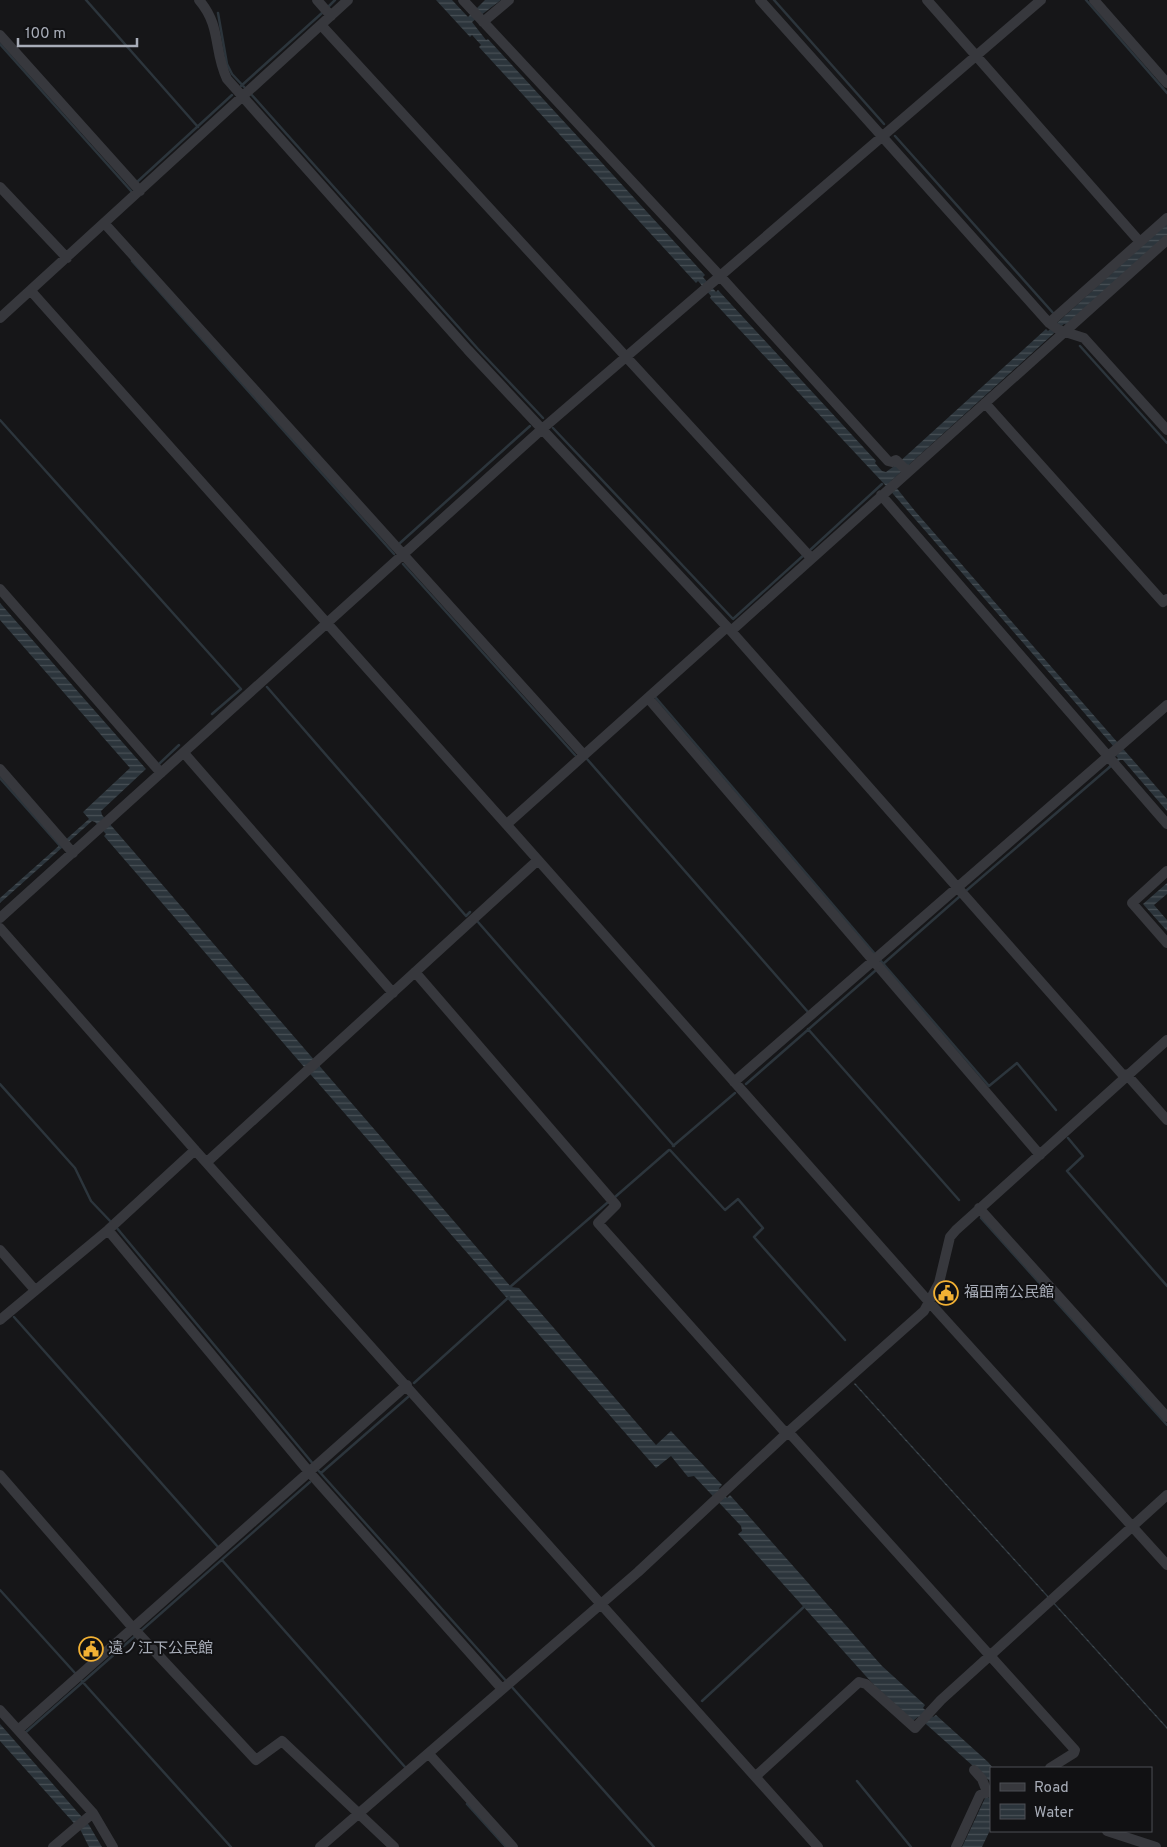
<svg xmlns="http://www.w3.org/2000/svg" width="1167" height="1847" font-family="Overpass,'Noto Sans JP',sans-serif">
<style>
.water{fill:url(#water-rules)}
.lines{fill:none;stroke-linecap:round;stroke-linejoin:round}
.stream{stroke:#2c353c;stroke-width:2.5}
.minor{stroke:#37383d;stroke-width:10}
.labels{text-anchor:middle;dominant-baseline:central;stroke-width:4;stroke-linejoin:round;paint-order:stroke}
.poi-label{font-size:15px;fill:#a8adb8;stroke:#111113;text-anchor:start}
</style>
<defs>
<pattern id="water-rules" width="6" height="5" patternUnits="userSpaceOnUse" patternTransform="scale(1.25)"><rect width="6" height="5" fill="#2c353c"/><path d="M0 2.5h6" fill="none" stroke="#485056"/></pattern>
</defs>
<rect width="100%" height="100%" fill="#161618"/>
<path class="water" d="M436,0H452L468,17L485,0H501L472,22L486,40L488,39L705,275L703,277L716,292L718,290L876,461L875,463L882,471L886,472L897,464L1046,329L1048,331L1167,223V237L1067,325L1064,324L1052,335L891,481L915,511L1167,799V811L1123,760H1120L1110,768L1108,767L1118,758L1116,756L1118,754L1114,747L887,487L710,298L711,296L698,281L696,283L479,47L481,45L472,35L470,37Z
M0,603L146,769L101,811L102,815L511,1287L519,1288L656,1445L671,1431L722,1485L719,1488L727,1498L730,1495L882,1666L925,1705L923,1708L933,1717L936,1715L988,1762L993,1768H991V1782L918,1717L913,1721L873,1684L738,1534L742,1531L741,1526L694,1476L688,1477L671,1456L656,1468L311,1075L104,836L106,834L95,822L92,821L0,903V898L89,819L83,812L130,768L0,620Z
M1167,883V894L1154,905L1167,920V931L1143,904Z
M855,1383L1167,1727V1729L854,1384Z
M0,1724L89,1825L102,1847H89L81,1831L0,1741Z
M991,1793V1828L982,1847H962L986,1796L989,1798Z"/>
<g class="lines">
<path class="stream" d="M86,0L198,127
M774,0L884,124
M1086,0L1167,93
M329,6L335,0
M218,13L227,64L232,74L246,89
M0,44L132,192
M241,86L322,13
M250,93L478,349L543,418
M895,136L1054,314
M137,182L232,95
M132,261L394,554
M1080,346L1167,443
M0,420L241,689L212,714
M553,428L733,619L805,554
M400,543L530,426
M809,551L882,484
M403,564L575,755
M267,687L466,916L470,912
M656,698L875,954
M587,759L808,1012
M159,764L179,745
M0,778L61,847
M967,890L1112,765
M478,922L674,1146
M880,960L989,1086L1017,1063L1056,1110
M883,964L959,897
M808,1029L959,1200
M0,1084L75,1168L91,1201L112,1223
M746,1084L875,971
M1068,1138L1083,1156L1067,1171L1167,1286
M673,1146L735,1093
M670,1150L725,1210L738,1199L763,1228L754,1237L845,1340
M615,1197L669,1150
M981,1218L1167,1425
M116,1227L314,1465
M510,1287L607,1203
M14,1317L218,1547
M414,1383L509,1297
M317,1469L507,1682
M321,1473L408,1397
M222,1560L405,1767
M0,1590L75,1673
M142,1630L310,1482
M80,1679L231,1847
M511,1686L654,1847
M702,1701L806,1605
M26,1732L134,1637
M857,1781L911,1847
M467,1804L506,1847"/>
<path class="minor" d="M199,0C222,27 213,50 227,79L468,350L731,631L1122,1074L1127,1075L1167,1120
M317,0L331,16
M463,0L720,276L888,461L892,462L896,460L907,471
M760,0L1049,323L1059,330L1084,338L1167,430
M927,0L1140,242
M1094,0L1167,83
M483,22L509,0
M321,25L811,558
M0,35L140,191
M0,187L67,258
M105,224L584,755
M31,291L538,860L930,1303L1167,1565
M0,318L348,0
M1049,323L1167,218
M985,403L1163,602L1167,599
M881,495L1167,824
M0,589L161,773
M731,631L1167,240
M648,698L1040,1155
M184,753L393,993
M0,769L73,853
M507,824L727,627
M1167,871L1132,903L1167,943
M0,918L541,430L1041,0
M0,928L195,1150L818,1847
M415,972L616,1205L598,1223L782,1429L793,1437L1075,1750L1074,1753L1050,1768
M734,1082L1167,705
M207,1162L538,860
M979,1208L1167,1417
M108,1230L310,1473L502,1689
M0,1250L35,1290
M0,1320L108,1230L195,1150
M0,1475L133,1628L256,1760L282,1741L394,1847
M0,1710L93,1813L113,1847
M18,1730L407,1385
M429,1754L513,1847
M974,1770L982,1779L987,1792
M756,1776L859,1682L866,1684L915,1728L941,1700L1167,1495
M1107,1831L1156,1847
M53,1847L93,1813
M320,1847L638,1572L787,1433L924,1311L939,1283L950,1237L956,1230L1167,1040
M956,1847L980,1795L987,1792L991,1793"/>
</g>
<defs>
<g id="civic-ring" transform="scale(1.25)"><circle r="9.5" fill="#111113" stroke="#f2b134" stroke-width="1.5"/><path d="M-.6-6.5H3V-4.5H.6V-3L4-1V1h2V6H-6V1h2V-1L-.6-3ZM-1.2 2.5V6h2.4V2.5Z" fill="#f2b134"/></g>
</defs>
<g fill-rule="evenodd">
<use href="#civic-ring" x="946" y="1293"/>
<use href="#civic-ring" x="91" y="1649"/>
</g>
<g class="labels">
<g class="poi-label">
<text x="964" y="1293">福田南公民館</text>
<text x="108" y="1649">遠ノ江下公民館</text>
</g>
</g>
<rect x="990" y="1767" width="162" height="65" fill="#111113" stroke="#4d4f55"/>
<rect x="1000" y="1783" width="25" height="8" fill="#37383d" stroke="#4d4f55"/>
<text x="1034" y="1792" font-size="15" fill="#a8adb8">Road</text>
<rect x="1000" y="1804" width="25" height="15" fill="url(#water-rules)" stroke="#4d4f55"/>
<text x="1034" y="1817" font-size="15" fill="#a8adb8">Water</text>
<path d="M18 38v8h119v-8" fill="none" stroke="#a8adb8" stroke-width="2.5"/>
<text x="25" y="38" font-size="15" fill="#a8adb8" stroke="#111113" stroke-width="4" paint-order="stroke">100 m</text>
</svg>
